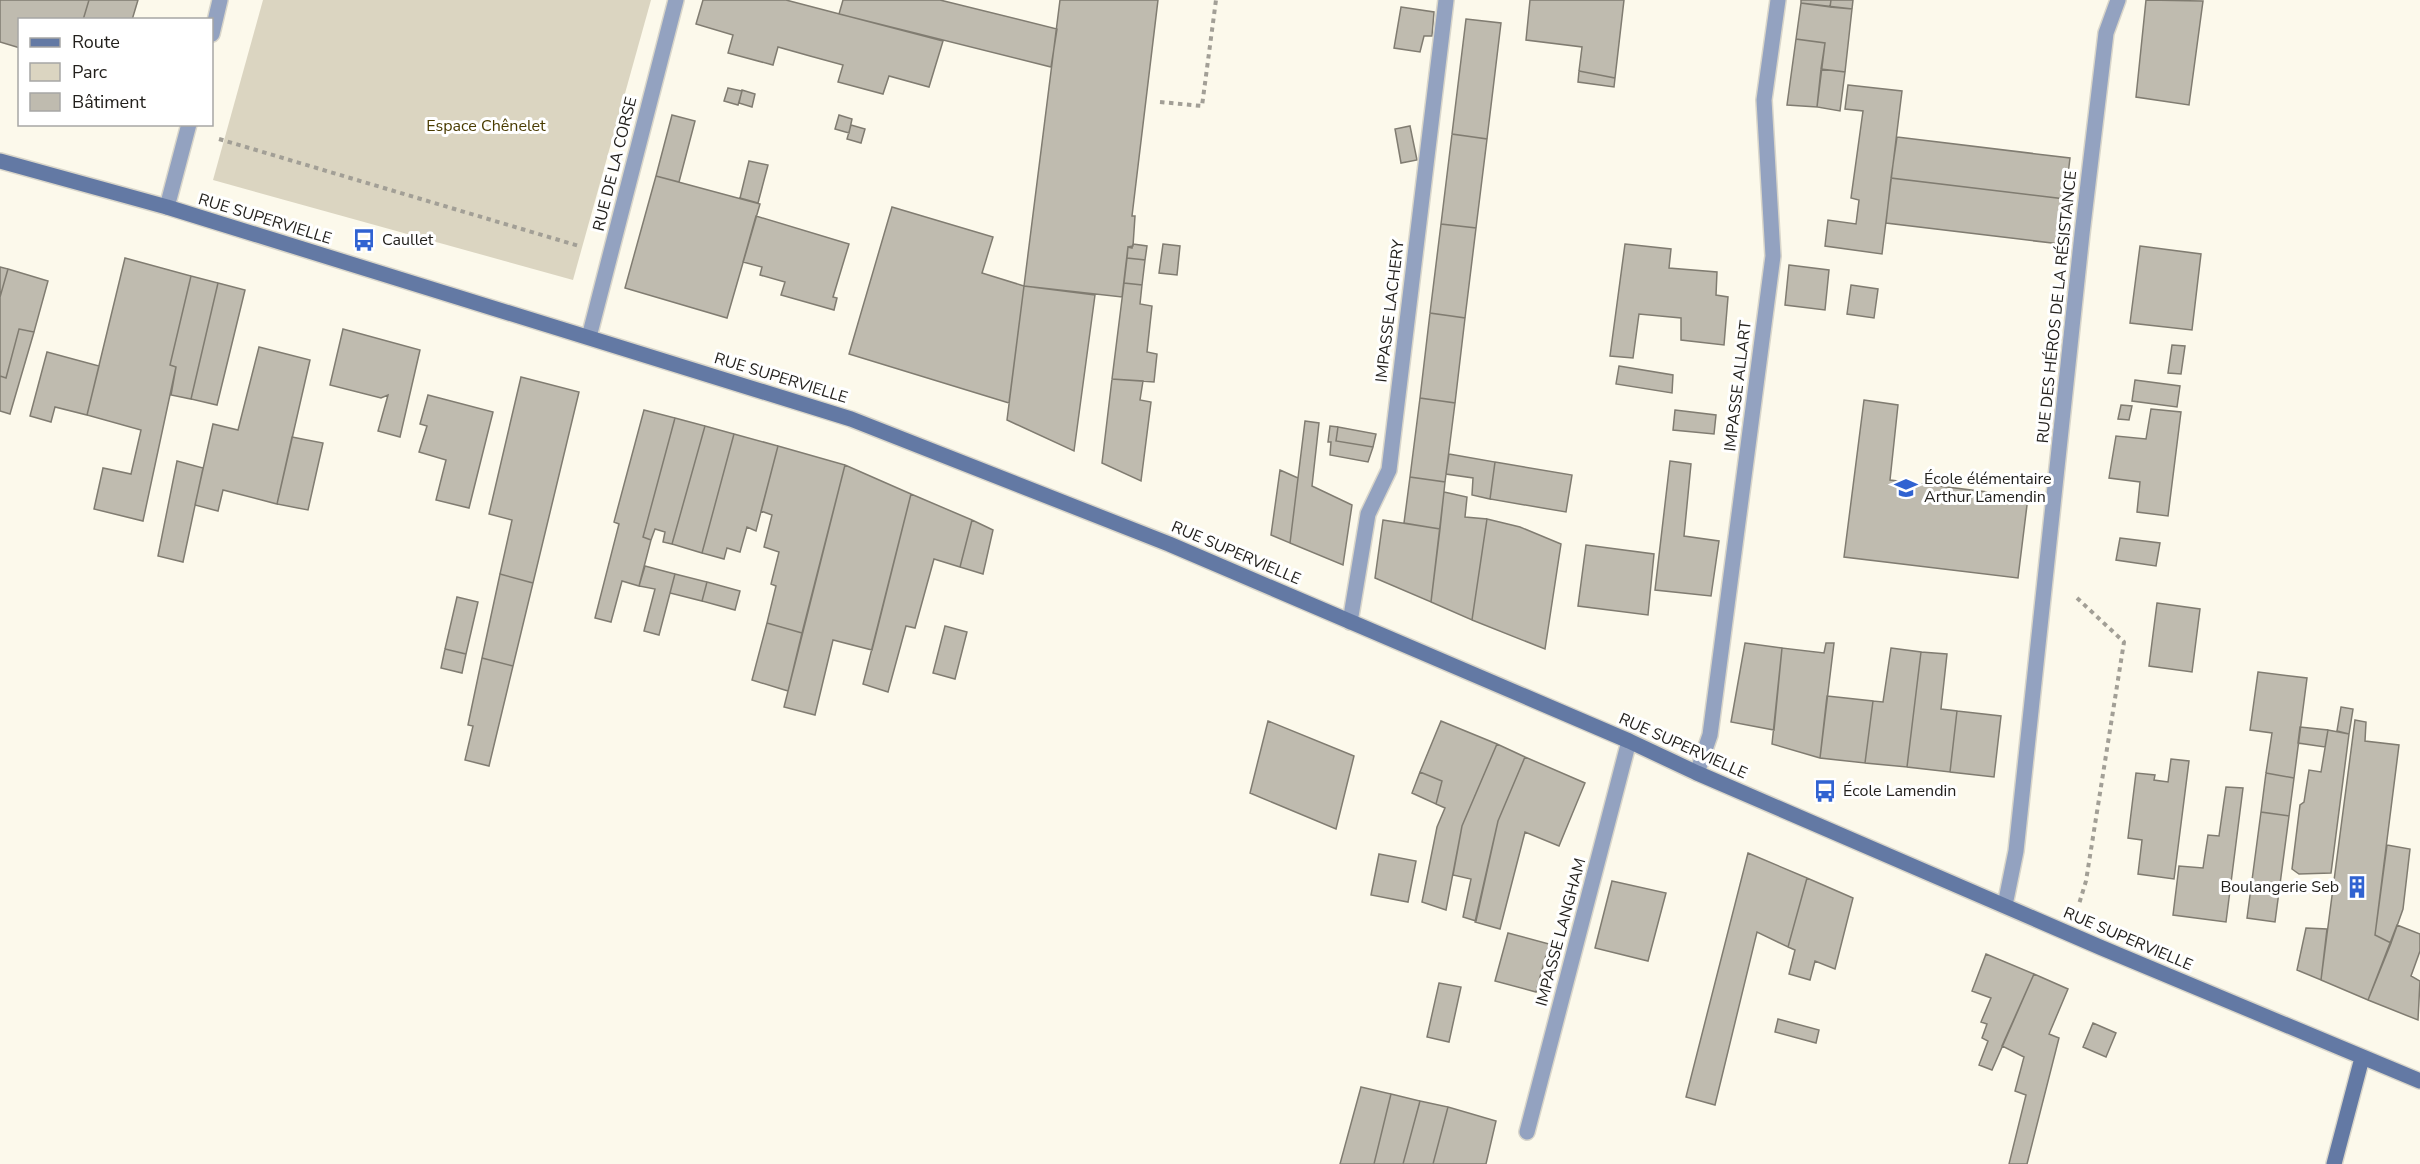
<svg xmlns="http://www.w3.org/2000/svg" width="2420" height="1164" font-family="'Nunito Sans',sans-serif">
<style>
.green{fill:#dbd5c1}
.building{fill:#bfbbaf;stroke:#807c71;stroke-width:1.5}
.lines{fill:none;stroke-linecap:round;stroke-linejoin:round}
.lane-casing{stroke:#d9d6ca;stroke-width:18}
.street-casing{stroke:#d9d6ca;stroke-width:18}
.secondary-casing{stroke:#d9d6ca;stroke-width:18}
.path{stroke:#a29f96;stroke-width:4;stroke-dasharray:4.5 4.5;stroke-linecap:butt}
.lane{stroke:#93a2c0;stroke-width:15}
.street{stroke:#93a2c0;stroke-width:15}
.secondary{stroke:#6379a4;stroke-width:15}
.labels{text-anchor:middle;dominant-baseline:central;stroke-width:6;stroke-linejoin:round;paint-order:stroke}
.park-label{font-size:16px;fill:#493b00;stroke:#fff}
.street-label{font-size:16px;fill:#23211d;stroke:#fff}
.poi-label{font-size:16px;fill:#23211d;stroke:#fff;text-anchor:start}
</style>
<rect width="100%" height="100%" fill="#fcf9eb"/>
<path class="green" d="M263,0H651L573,280L213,180Z"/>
<path class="building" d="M0,0H89L83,20H20V48L0,42Z
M89,0H138L132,20H83Z
M703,0H786L943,41L929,87L889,76L883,94L838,82L843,65L810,56L778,47L773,65L728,53L733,35L696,24Z
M843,0H940L1057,29L1051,67L839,14Z
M1060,0H1158L1132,216H1135L1133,246L1128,247L1122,297L1024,286Z
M1530,0H1624L1615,78L1579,71L1582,47L1526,40Z
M1801,0H1831L1830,7L1801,3Z
M1831,0H1853L1852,9L1830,7Z
M2146,0L2203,1L2189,105L2136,97Z
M1801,3L1852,9L1845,72L1821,69L1825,43L1796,39Z
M1401,7L1434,12L1432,36H1424L1420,52L1394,48Z
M1466,19L1501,23L1487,139L1452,134Z
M1796,39L1825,43L1817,107L1787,105Z
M1821,69L1845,72L1840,111L1817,107Z
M1579,71L1615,78L1614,87L1578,82Z
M1848,85L1902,91L1882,254L1825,246L1828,220L1856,224L1859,200L1851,198L1863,111L1845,109Z
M728,88L742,91L738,105L724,101Z
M742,90L755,94L752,107L739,103Z
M672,115L695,121L679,182L656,176Z
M839,115L852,119L849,133L835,129Z
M851,125L865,129L861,143L847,139Z
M1410,126L1417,160L1401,163L1395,129Z
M1452,134L1487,139L1476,228L1441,224Z
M1897,137L2070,158L2065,199L1891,178Z
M749,161L768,165L758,203L740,198Z
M656,176L760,204L727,318L625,288Z
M1891,178L2065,199L2060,244L1886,223Z
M892,207L993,237L982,273L1024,286L1009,403L849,354Z
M756,216L849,244L833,297L837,298L834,310L781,295L785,282L760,275L762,267L743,262Z
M1441,224L1476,228L1465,318L1430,313Z
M1133,244L1147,246L1145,260L1127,258L1128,247L1132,248Z
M1163,244L1180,246L1177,275L1159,273Z
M1625,244L1671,249L1669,268L1717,272L1716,295L1728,297L1724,345L1681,340V318L1639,314L1633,358L1610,356Z
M2140,246L2201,254L2192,330L2130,323Z
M125,258L191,276L170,365L176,367L143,521L94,509L103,468L131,474L141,430L87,415Z
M1127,258L1145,260L1142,285L1124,283Z
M1789,265L1829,270L1825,310L1785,305Z
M0,267L8,269L0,297Z
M8,269L48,281L34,332L19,329L6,378L0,376V297Z
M191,276L218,283L191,399L171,395L176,367L170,365Z
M218,283L245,290L217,405L191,399Z
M1124,283L1142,285L1140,304L1152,306L1147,352L1157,354L1154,382L1112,379Z
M1851,285L1878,289L1874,318L1847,314Z
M1024,286L1095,295L1074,451L1007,420Z
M1430,313L1465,318L1455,403L1420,398Z
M19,329L34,332L10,414L0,411V376L6,378Z
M343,329L420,350L400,437L378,431L388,395L381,398L330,385Z
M2172,345L2185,346L2181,374L2168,373Z
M259,347L310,360L277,504L223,490L218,511L195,505L213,424L238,430Z
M47,352L99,366L87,415L55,407L51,422L30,416Z
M1619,366L1673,375L1672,393L1616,384Z
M521,377L579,392L533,583L500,574L512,520L489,514Z
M1112,379L1143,381L1140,400L1151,402L1141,481L1102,463Z
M2135,380L2180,386L2177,407L2132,401Z
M428,395L493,412L469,508L436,500L446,460L419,452L427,426L420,424Z
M1420,398L1455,403L1445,482L1410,477Z
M1864,400L1898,405L1890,480L2028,497L2018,578L1844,557Z
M2121,405L2132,406L2129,420L2118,419Z
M2151,409L2181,412L2168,516L2137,512L2140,482L2109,478L2116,436L2146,439Z
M644,410L675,418L643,537L651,540L639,586L622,581L611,622L595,618L619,524L614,522Z
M1675,410L1716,415L1714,434L1673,430Z
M675,418L705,426L672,544L663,542L665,532L655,529L651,540L643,537Z
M1305,421L1319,423L1312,486L1352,505L1343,565L1290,543Z
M705,426L734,434L702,553L672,544Z
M1330,426L1338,427L1336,441L1373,447L1368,462L1330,455L1331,442H1328Z
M1338,427L1376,434L1373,447L1336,441Z
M734,434L778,446L756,531L747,527L740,552L727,548L724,559L702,553Z
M292,437L323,443L308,510L277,504Z
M778,446L845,465L802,633L767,623L776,586L771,584L779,552L764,547L772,515L761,511Z
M1449,454L1495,462L1490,499L1472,495L1473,478L1446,474Z
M177,461L203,468L183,562L158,556Z
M1670,461L1691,464L1684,536L1719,541L1711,596L1655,590Z
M1495,462L1572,475L1566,512L1490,499Z
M845,465L911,494L872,650L833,640L815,715L784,707Z
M1280,470L1298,478L1290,543L1271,535Z
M1410,477L1445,482L1440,529L1404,523Z
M1444,492L1467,497L1465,517L1487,519L1472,620L1431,602Z
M911,494L972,520L960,567L934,559L915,628L906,626L888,692L863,684Z
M1487,519L1520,527L1561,544L1545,649L1472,620Z
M972,520L993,530L983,574L960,567Z
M1383,520L1440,529L1431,602L1375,578Z
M2120,538L2160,543L2156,566L2116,560Z
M1586,545L1654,554L1648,615L1578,606Z
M645,566L675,574L659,635L644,631L655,589L639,586Z
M500,574L533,583L513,666L482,658Z
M675,574L707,582L702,601L670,593Z
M707,582L740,591L735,610L702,601Z
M457,597L478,602L466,654L445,649Z
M2157,603L2200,609L2192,672L2149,666Z
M767,623L802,633L788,691L752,680Z
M945,626L967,632L955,679L933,673Z
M1745,643L1782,648L1774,730L1731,722Z
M1826,643H1834L1820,758L1772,744L1782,648L1824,653Z
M1891,648L1921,652L1907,767L1865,763L1873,701L1883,702Z
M445,649L466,654L462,673L441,668Z
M1921,652L1947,654L1941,709L1957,711L1950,772L1907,767Z
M482,658L513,666L489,766L465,760L473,726L468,725Z
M2258,672L2307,678L2294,778L2266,773L2272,733L2250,730Z
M1827,696L1873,701L1865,763L1820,758Z
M2341,707L2353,709L2349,734L2337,731Z
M1957,711L2001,716L1994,777L1950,772Z
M2355,720L2366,722L2365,741L2399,745L2375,935L2391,943L2368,1000L2321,980Z
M1268,721L1354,756L1336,829L1250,793Z
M1441,721L1497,744L1462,826L1446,910L1422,902L1437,827L1445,808L1436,804L1442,781L1420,772Z
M2300,727L2328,730L2325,747L2298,743Z
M2328,730L2349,734L2331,873L2299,874L2292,869L2300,805L2304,802L2309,770L2321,772Z
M1497,744L1525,757L1498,821L1476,921L1463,917L1471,879L1453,875L1462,826Z
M1525,757L1585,783L1559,846L1525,832L1500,929L1475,922L1498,821Z
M2171,759L2189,761L2174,879L2138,874L2142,840L2128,838L2136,773L2155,775L2154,780L2168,782Z
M1420,772L1442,781L1436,804L1412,793Z
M2266,773L2294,778L2289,816L2261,812Z
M2226,787L2243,788L2226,922L2173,915L2179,866L2203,868L2208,835L2219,836Z
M2261,812L2289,816L2275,922L2247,918Z
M2387,845L2410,849L2403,909L2391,943L2375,935Z
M1748,853L1807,878L1788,947L1757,932L1715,1105L1686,1097Z
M1379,854L1416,861L1408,902L1371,895Z
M1807,878L1853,898L1835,969L1815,961L1810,980L1789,974L1795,950L1788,947Z
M1612,881L1666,893L1648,961L1595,948Z
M2397,925L2420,934V951L2411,976L2420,981L2418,1020L2368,1000Z
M2306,928L2327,929L2321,980L2297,970Z
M1508,933L1549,944L1536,992L1495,981Z
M1986,954L2034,974L1992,1070L1979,1065L1988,1041L1982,1038L1987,1024L1981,1022L1991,998L1972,991Z
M2034,974L2068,989L2049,1034L2059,1038L2027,1164H2009L2026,1095L2015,1091L2024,1057L2002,1046Z
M1439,983L1461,987L1449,1042L1427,1037Z
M1778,1019L1819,1030L1816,1043L1775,1032Z
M2093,1023L2116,1033L2106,1057L2083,1047Z
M1361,1087L1391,1094L1374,1164H1340Z
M1391,1094L1420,1101L1403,1164H1374Z
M1420,1101L1448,1107L1433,1164H1403Z
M1448,1107L1496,1121L1486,1164H1433Z"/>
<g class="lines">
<g class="lane-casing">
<path id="lane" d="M1697,773L1710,735L1773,256L1764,100L1778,0"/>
</g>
<g class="street-casing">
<path id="street" d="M212,34L220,0
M167,207L189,124
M589,337L676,0
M1350,622L1368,514L1389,470L1446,0
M2005,905L2016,851L2082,234L2106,33L2118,0
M1527,1132L1629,741"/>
</g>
<g class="secondary-casing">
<path id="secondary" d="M0,161L167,207L851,419L1169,544L1629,741L1697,773L2102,948L2420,1081
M2334,1164L2362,1058"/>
</g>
<path class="path" d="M1160,102L1202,106L1216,0
M219,139L579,246
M2077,598L2124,642L2086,881L2079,904"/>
<use href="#lane" class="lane"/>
<use href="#street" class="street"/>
<use href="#secondary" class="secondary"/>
</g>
<defs>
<g id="bus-bare" transform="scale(1.8)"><path d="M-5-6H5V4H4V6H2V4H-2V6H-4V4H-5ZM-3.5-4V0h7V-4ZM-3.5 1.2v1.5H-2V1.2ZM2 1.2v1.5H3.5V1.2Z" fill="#3062d1" stroke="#fff" stroke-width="2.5" paint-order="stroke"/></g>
<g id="school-bare" transform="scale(1.8)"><path d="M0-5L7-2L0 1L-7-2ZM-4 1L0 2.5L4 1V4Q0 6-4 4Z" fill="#3062d1" stroke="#fff" stroke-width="2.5" paint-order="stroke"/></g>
<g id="building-bare" transform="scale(1.8)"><path d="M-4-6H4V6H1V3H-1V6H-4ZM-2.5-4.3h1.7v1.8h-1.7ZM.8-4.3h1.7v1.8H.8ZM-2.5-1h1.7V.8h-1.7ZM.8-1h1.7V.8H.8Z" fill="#3062d1" stroke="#fff" stroke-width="2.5" paint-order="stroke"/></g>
</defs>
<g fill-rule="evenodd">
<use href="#bus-bare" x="364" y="240"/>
<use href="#school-bare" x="1906" y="488"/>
<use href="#bus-bare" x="1825" y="791"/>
<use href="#building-bare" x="2357" y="887"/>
</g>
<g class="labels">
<g class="park-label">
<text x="486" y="126">Espace Chênelet</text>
</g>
<g class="street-label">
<text transform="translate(615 164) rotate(-76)">RUE DE LA CORSE</text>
<text transform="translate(265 219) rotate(17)">RUE SUPERVIELLE</text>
<text transform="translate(2057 307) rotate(-84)">RUE DES HÉROS DE LA RÉSISTANCE</text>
<text transform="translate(1390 311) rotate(-83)">IMPASSE LACHERY</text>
<text transform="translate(781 378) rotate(17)">RUE SUPERVIELLE</text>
<text transform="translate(1738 386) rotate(-83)">IMPASSE ALLART</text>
<text transform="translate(1236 553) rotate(23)">RUE SUPERVIELLE</text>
<text transform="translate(1683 746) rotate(24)">RUE SUPERVIELLE</text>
<text transform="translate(1561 932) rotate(-75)">IMPASSE LANGHAM</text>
<text transform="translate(2128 939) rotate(23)">RUE SUPERVIELLE</text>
</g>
<g class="poi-label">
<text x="382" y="240">Caullet</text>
<text x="1924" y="479">École élémentaire<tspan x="1924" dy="18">Arthur Lamendin</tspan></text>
<text x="1843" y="791">École Lamendin</text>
<text x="2339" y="887" text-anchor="end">Boulangerie Seb</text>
</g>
</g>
<rect x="18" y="18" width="195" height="108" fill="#ffffff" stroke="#a7a6a5" stroke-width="1.5"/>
<rect x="30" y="38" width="30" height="9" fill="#6379a4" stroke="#a7a6a5" stroke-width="1.5"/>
<text x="72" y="48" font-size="18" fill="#23211d">Route</text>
<rect x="30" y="63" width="30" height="18" fill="#dbd5c1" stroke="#a7a6a5" stroke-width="1.5"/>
<text x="72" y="78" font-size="18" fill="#23211d">Parc</text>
<rect x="30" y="93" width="30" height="18" fill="#bfbbaf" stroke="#a7a6a5" stroke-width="1.5"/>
<text x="72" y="108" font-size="18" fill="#23211d">Bâtiment</text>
</svg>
